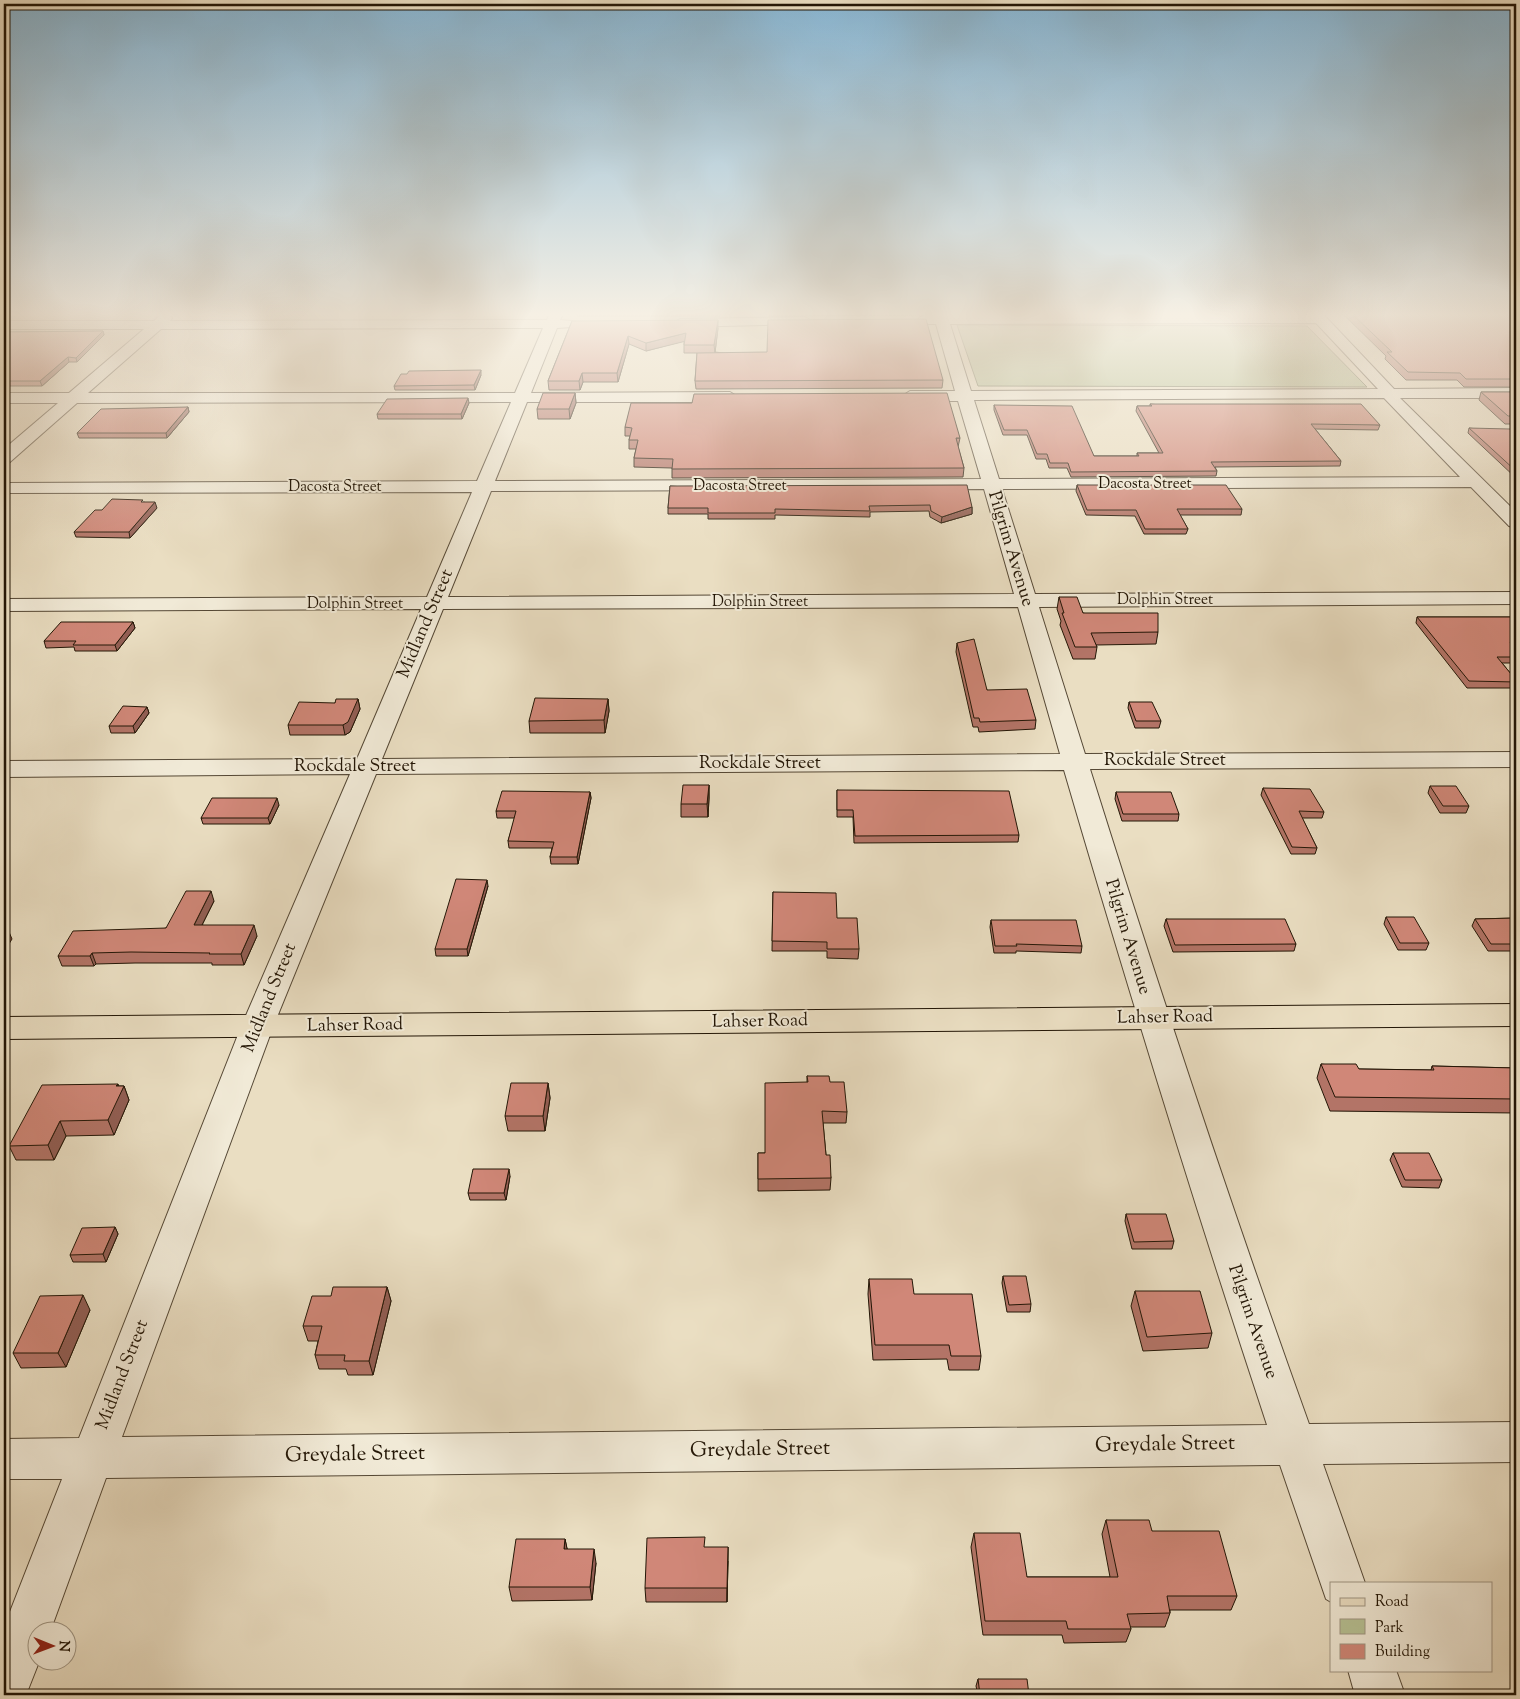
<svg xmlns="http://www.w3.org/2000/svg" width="1520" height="1699" font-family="'Sorts Mill Goudy',serif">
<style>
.green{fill:#b6c194;stroke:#6c6c4d}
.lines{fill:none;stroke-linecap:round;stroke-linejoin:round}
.minor-casing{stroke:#554835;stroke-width:2}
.major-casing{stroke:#231606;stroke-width:2}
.minor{fill:#f1ead7;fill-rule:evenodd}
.major{fill:#eadec2;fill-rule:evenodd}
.wall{fill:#b37467;stroke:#231606}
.shaded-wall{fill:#925e54;stroke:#231606}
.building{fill:#d08778;stroke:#231606}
.labels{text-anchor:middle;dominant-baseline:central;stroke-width:4;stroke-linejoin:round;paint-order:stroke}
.far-street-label{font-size:15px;fill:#231606;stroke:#f1ead7}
.street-label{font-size:18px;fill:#231606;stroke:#f1ead7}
.near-street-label{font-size:21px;fill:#231606;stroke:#f1ead7}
</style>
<rect width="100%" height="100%" fill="#eadec2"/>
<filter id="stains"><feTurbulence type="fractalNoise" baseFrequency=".004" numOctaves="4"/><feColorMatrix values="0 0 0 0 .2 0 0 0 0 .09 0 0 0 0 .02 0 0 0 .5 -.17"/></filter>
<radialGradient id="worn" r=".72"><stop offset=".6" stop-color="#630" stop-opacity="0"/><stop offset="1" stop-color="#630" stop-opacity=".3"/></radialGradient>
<path class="green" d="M957,325L1307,326L1367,387L978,386Z"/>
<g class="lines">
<g class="minor-casing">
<path id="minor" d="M549,314H563L560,320L572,321L574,324L572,327L557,328L531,393L730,392L738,397L730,402H527L495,481L981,479L958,401H910L902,396L910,391H955L936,324H925L918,320L920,317L933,314H1323L1394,389L1516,388V398H1400L1516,512V528L1509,526L1471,487L1002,489L1035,594L1516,592V604L1039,607L1085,754L1516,752V767L1090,769C1159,989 1231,1207 1309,1424L1516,1422V1462L1323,1464L1365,1583H1331V1602L1326,1599L1280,1465L106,1478L50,1632H38L39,1662L26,1695H4V1627L62,1479H4V1439L79,1438L241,1027L350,774L4,777V761L357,759L421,609L4,611V599L427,597L472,492L4,493V483L477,481L511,402L77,403L10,462L4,463V449L58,403H4V393H69L144,329H4V321H154L160,315H170L172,318L170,321L547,320ZM1316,323L1378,389L971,391L950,324ZM543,328L515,393H88L161,329ZM1384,398L1460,477L999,479L974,400ZM984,489L1014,594L448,597L491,491ZM1018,607L1060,754L382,759L443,609ZM1064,770C1128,989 1195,1207 1267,1425L122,1437L273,1027L376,774Z
M805,317L812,321L810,324L680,327L673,323L680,319Z
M1348,1670H1396L1405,1695H1355Z"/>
</g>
<g class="major-casing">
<path id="major" d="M1516,1004V1026L4,1039V1017Z"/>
</g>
<use href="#minor" class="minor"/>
<use href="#major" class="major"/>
</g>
<path class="wall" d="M243,314H333L332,315H243Z
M577,314H720V316H577Z
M769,314H923V315L769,316Z
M1343,314H1516V387H1464L1457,380H1406L1385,359L1386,356Z
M572,321L718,328L715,352L943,380L942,388L696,389L695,381L697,353H684V341L646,351L629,344L618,382H583L580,390H549L548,381Z
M103,331L104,335L77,362H69L42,386H4V332Z
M481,375L475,390H395L394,386Z
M1481,392H1516V424H1505L1479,400Z
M575,393L576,403L570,419H538L537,409Z
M469,403L462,419H378L377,414Z
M1150,404L1380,425L1378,430L1315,429L1341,461L1340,466L1215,467L1217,471L1216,476L1071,477L1067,468H1049L1046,459H1036L1027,435H1003L994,410V405L1094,456H1137V453H1159L1136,411L1137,406H1150Z
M188,407L189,412L167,438H79L77,433Z
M625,427L960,438L958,447L964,468L963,477L672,478V468L634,467V458L636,449H629V440L630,436H625Z
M1469,428L1516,434V478L1468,433Z
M1077,485L1242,509L1241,515H1180L1188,529L1186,534H1144L1135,516L1086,515L1076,491Z
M670,486L972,507V514L941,523L930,517L929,511L870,512V517L775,515V519H708V514H668V508Z
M144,502L157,508L130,538L76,537L74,532Z
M1059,597L1083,613L1158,632L1156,644L1096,645L1097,647L1095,659H1073L1060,625L1061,621L1057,609Z
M1417,617H1516V648H1515L1516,650V663H1502L1516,680V688H1467L1416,623Z
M133,622L135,628L117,651H75L74,647L46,648L44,641Z
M957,643L987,690L1036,720L1035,729L979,732L978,727H973L956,652Z
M358,699L360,709L350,732L345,735H290L288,725L335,703Z
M608,699L609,711L605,733H530L529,721Z
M1129,702L1161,721L1159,728H1135L1128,708Z
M147,707L149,713L135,733H111L109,726Z
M709,785V798L708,817H681V804Z
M1430,786L1469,806L1466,813H1440L1428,793Z
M1263,788L1324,812L1322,818H1302L1317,848L1315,854H1291L1261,795Z
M837,790L1019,835L1018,842L854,843L853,817H837Z
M590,792L591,798L578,864H551L550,857L552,848H509L508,841L515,818H497L496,811Z
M1116,792L1179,814L1178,821H1122L1115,799Z
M279,805L270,824H203L201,818Z
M488,886L468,956H436L435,949Z
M773,892L837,918L859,949L858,959L827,958V951H772Z
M214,901L202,925L257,936L244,965H212V963H135L96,964L94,966H62L58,956L166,928Z
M1386,917L1429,943L1426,950H1398L1384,924Z
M1516,918V951H1488L1472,926L1475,919Z
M1166,919L1296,944L1294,951L1173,952L1164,926Z
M991,920L1082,946L1081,953L1016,951V953H994L990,927Z
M1321,1064L1359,1069L1431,1070L1432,1066L1516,1068V1113L1330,1111L1317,1078Z
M807,1076L830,1082L847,1112L846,1123H823L826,1155L831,1178L830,1190L758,1191V1153H765L807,1082Z
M548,1083L550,1098L545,1131H508L505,1116Z
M118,1086H124L129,1100L114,1135L66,1136L54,1160H16L9,1146Z
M1393,1153L1442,1180L1439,1188L1402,1187L1390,1160Z
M510,1176L506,1200H470L468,1193Z
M1126,1214L1174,1241L1172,1249H1132L1125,1221Z
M115,1227L118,1234L106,1262H73L70,1255Z
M1003,1276L1031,1304L1030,1312H1007L1002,1283Z
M869,1279L914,1294L981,1356L979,1370H949L947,1359L873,1360L868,1294Z
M387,1287L391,1301L373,1375H348L346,1369H319L315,1355L318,1341H308L303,1326L331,1296Z
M1135,1291L1212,1333L1208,1348L1143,1351L1131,1306Z
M90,1310L66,1367L21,1368L13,1353Z
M1106,1520L1152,1531L1237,1596L1231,1610H1170V1613L1165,1627H1130L1131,1629L1126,1642L1064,1643L1062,1635H983L971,1547L974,1533L1027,1577H1110L1102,1534Z
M565,1539L567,1549L596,1563L592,1600L512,1601L509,1587Z
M728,1561L727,1602H646L645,1588Z
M978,1679L1029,1695H978L976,1686Z"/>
<path class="shaded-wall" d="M718,320V328L715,353L714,345Z
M103,331L104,335L77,362L76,358Z
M686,333V341L646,351V343Z
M628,336L629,344L618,382L617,373Z
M68,357L69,362L42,386L40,381Z
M481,370V375L475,390L474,385Z
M582,373L583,382L580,390L579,381Z
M575,393L576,403L570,419L569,409Z
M468,398L469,403L462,419L461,414Z
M188,407L189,412L167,438L166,433Z
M155,502L157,508L130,538L129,532Z
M972,507V514L941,523L942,517Z
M133,622L135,628L117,651L115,645Z
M358,699L360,709L350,732L345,735L343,725Z
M608,699L609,711L605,733L604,720Z
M147,707L149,713L135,733L133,726Z
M709,785V798L708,817L707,804Z
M590,792L591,798L578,864L577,857Z
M277,798L279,805L270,824L268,818Z
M487,880L488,886L468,956L467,949Z
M211,891L214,901L197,935L194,925Z
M254,925L257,936L244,965L241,954Z
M9,932L12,939L4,952V940Z
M92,953L96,964L94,966L90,956Z
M548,1083L550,1098L545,1131L543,1116Z
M118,1084L121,1092L124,1086L129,1100L114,1135L108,1120Z
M60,1121L66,1136L54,1160L48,1145Z
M509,1169L510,1176L506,1200L504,1193Z
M115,1227L118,1234L106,1262L103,1254Z
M387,1287L391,1301L373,1375L369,1361Z
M83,1295L90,1310L66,1367L58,1353Z
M565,1539L568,1553L564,1549Z
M728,1547V1561L727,1602V1588Z
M594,1549L596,1563L592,1600L590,1587Z"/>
<path class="building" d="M1352,314H1516V379H1466L1460,373L1408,372L1387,352H1392Z
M926,319L943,380L695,381L697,353L767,352L768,320Z
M718,320L714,345H684L686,333L646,343L628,336L617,373H582L579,381H548L572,321Z
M103,331L76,358L68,357L40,381H4V332Z
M481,370L474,385L394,386L401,374H407L409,371Z
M1481,392H1516V416H1508Z
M543,393H575L569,409H537Z
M947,393L960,438H956L964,468L672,469L673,459L634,458L638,440H629L632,428L625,427L631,403H692L694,394Z
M468,398L461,414H377L387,399Z
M1150,404H1361L1380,425L1311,424L1341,461L1211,462L1217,471L1071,472L1068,463H1050L1047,454H1037L1027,430H1004L994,405L1072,406L1094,456H1139L1137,453H1163L1137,406H1152Z
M188,407L166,433H77L101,409Z
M1469,428L1510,429L1516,434V471Z
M967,485L972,507L942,517L931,511L930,505L869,506L870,511L775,509V513H708V508H668L670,486Z
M1077,485H1226L1242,509H1177L1188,529H1145L1136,510H1087Z
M112,499L143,500L141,502H155L129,532H74L95,510H102Z
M1059,597H1077L1083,613H1158V632L1091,633L1097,647H1075L1062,613H1064Z
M1417,617H1516V642H1510L1516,650V657H1497L1516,680V682L1469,681Z
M61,622H133L115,645H73L76,641H44Z
M974,639L987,690L1027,689L1036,720L980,722L979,718H974L957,643Z
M535,698L608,699L604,720L529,721Z
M336,699H358L348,722L343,725H288L299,702L335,703Z
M1129,702H1152L1161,721H1136Z
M123,706L147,707L133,726H109Z
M683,785H709L707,804H681Z
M1430,786H1456L1469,806H1443Z
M1263,788L1310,789L1324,812L1299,811L1317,848L1292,847Z
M837,790L1009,791L1019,835L855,836L853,810H837Z
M502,791L590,792L577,857H550L554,842L508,841L516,811H496Z
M1116,792H1171L1179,814H1123Z
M212,798H277L268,818H201Z
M456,879L487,880L467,949H435Z
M186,891H211L194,925H254L241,954H209L210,953L131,952L92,953L90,956H58L73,931L166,928Z
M773,892L836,893L837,918H857L859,949H827V942L772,941Z
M1386,917H1414L1429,943H1400Z
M1516,918V944H1491L1475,919Z
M1166,919H1285L1296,944L1175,945Z
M991,920H1076L1082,946L1016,944L1017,946H995Z
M4,932H9L4,940Z
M1321,1064H1356L1359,1069L1434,1070L1432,1066L1516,1068V1099L1335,1097Z
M807,1076H829L830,1082H844L847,1112L822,1111L826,1155H830L831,1178L758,1179V1153H765V1083L808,1082Z
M511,1083H548L543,1116H505Z
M118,1084L116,1086H124L108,1120L60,1121L48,1145L9,1146L42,1085Z
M1393,1153H1429L1442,1180H1405Z
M473,1169H509L504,1193H468Z
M1126,1214H1166L1174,1241L1134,1242Z
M115,1227L103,1254L70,1255L82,1228Z
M1003,1276H1026L1031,1304L1009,1305Z
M869,1279H912L914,1294H972L981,1356H951L949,1345H875Z
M333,1287H387L369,1361H344L345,1355H315L322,1326H303L312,1296H331Z
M1135,1291H1200L1212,1333L1147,1337Z
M83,1295L58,1353H13L40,1296Z
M1106,1520H1149L1152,1531H1219L1237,1596H1167L1170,1613L1127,1614L1131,1629H1068L1066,1621H985L974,1533H1020L1027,1577H1118Z
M705,1537L704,1547H728L727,1588H645L647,1538Z
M516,1539H565L564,1549H594L590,1587H509Z
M978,1679H1027L1029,1695H980Z"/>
<linearGradient id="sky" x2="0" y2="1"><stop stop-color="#88b7d5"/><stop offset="0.57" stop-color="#f6f0e4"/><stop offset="1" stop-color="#f6f0e4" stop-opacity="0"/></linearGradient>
<rect width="1520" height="552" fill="url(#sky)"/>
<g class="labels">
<g class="far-street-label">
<text x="1145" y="484">Dacosta Street</text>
<text x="740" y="486">Dacosta Street</text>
<text x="335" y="487">Dacosta Street</text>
<text x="1165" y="600">Dolphin Street</text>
<text x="760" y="602">Dolphin Street</text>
<text x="355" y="604">Dolphin Street</text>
</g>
<g class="street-label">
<text transform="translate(1010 549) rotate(73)">Pilgrim Avenue</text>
<text transform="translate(426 624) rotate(-67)">Midland Street</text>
<text x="1165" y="761">Rockdale Street</text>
<text x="760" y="764">Rockdale Street</text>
<text x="355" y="767">Rockdale Street</text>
<text transform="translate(1127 937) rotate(73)">Pilgrim Avenue</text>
<text transform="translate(270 998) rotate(-68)">Midland Street</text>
<text transform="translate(1165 1018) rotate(-1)">Lahser Road</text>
<text transform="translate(760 1022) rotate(-1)">Lahser Road</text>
<text transform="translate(355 1026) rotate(-1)">Lahser Road</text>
<text transform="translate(1252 1322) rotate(71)">Pilgrim Avenue</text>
<text transform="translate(123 1375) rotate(-69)">Midland Street</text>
</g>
<g class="near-street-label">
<text transform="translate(1165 1445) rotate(-1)">Greydale Street</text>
<text transform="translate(760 1450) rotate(-1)">Greydale Street</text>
<text transform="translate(355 1455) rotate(-1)">Greydale Street</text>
</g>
</g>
<rect width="1520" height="1699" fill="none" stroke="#eadec2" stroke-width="20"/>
<rect x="5" y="5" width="1510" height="1689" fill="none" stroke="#231606" stroke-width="2.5"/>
<rect x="10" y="10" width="1500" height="1679" fill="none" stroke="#231606"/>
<rect x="1330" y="1582" width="162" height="90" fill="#f1ead7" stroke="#9f9583"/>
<rect x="1340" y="1598" width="25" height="8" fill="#eadec2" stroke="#9f9583"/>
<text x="1375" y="1606" font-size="15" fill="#231606">Road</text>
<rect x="1340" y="1619" width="25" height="15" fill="#b6c194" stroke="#9f9583"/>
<text x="1375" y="1632" font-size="15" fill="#231606">Park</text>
<rect x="1340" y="1644" width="25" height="15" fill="#d08778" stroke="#9f9583"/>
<text x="1375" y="1656" font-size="15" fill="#231606">Building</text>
<g transform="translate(52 1646) rotate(91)"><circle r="24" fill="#f1ead7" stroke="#9f9583"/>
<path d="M0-4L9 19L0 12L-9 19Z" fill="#8f2418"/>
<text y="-8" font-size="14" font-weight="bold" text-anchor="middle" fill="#231606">N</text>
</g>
<rect width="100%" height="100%" filter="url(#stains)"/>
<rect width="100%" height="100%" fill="url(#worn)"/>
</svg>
